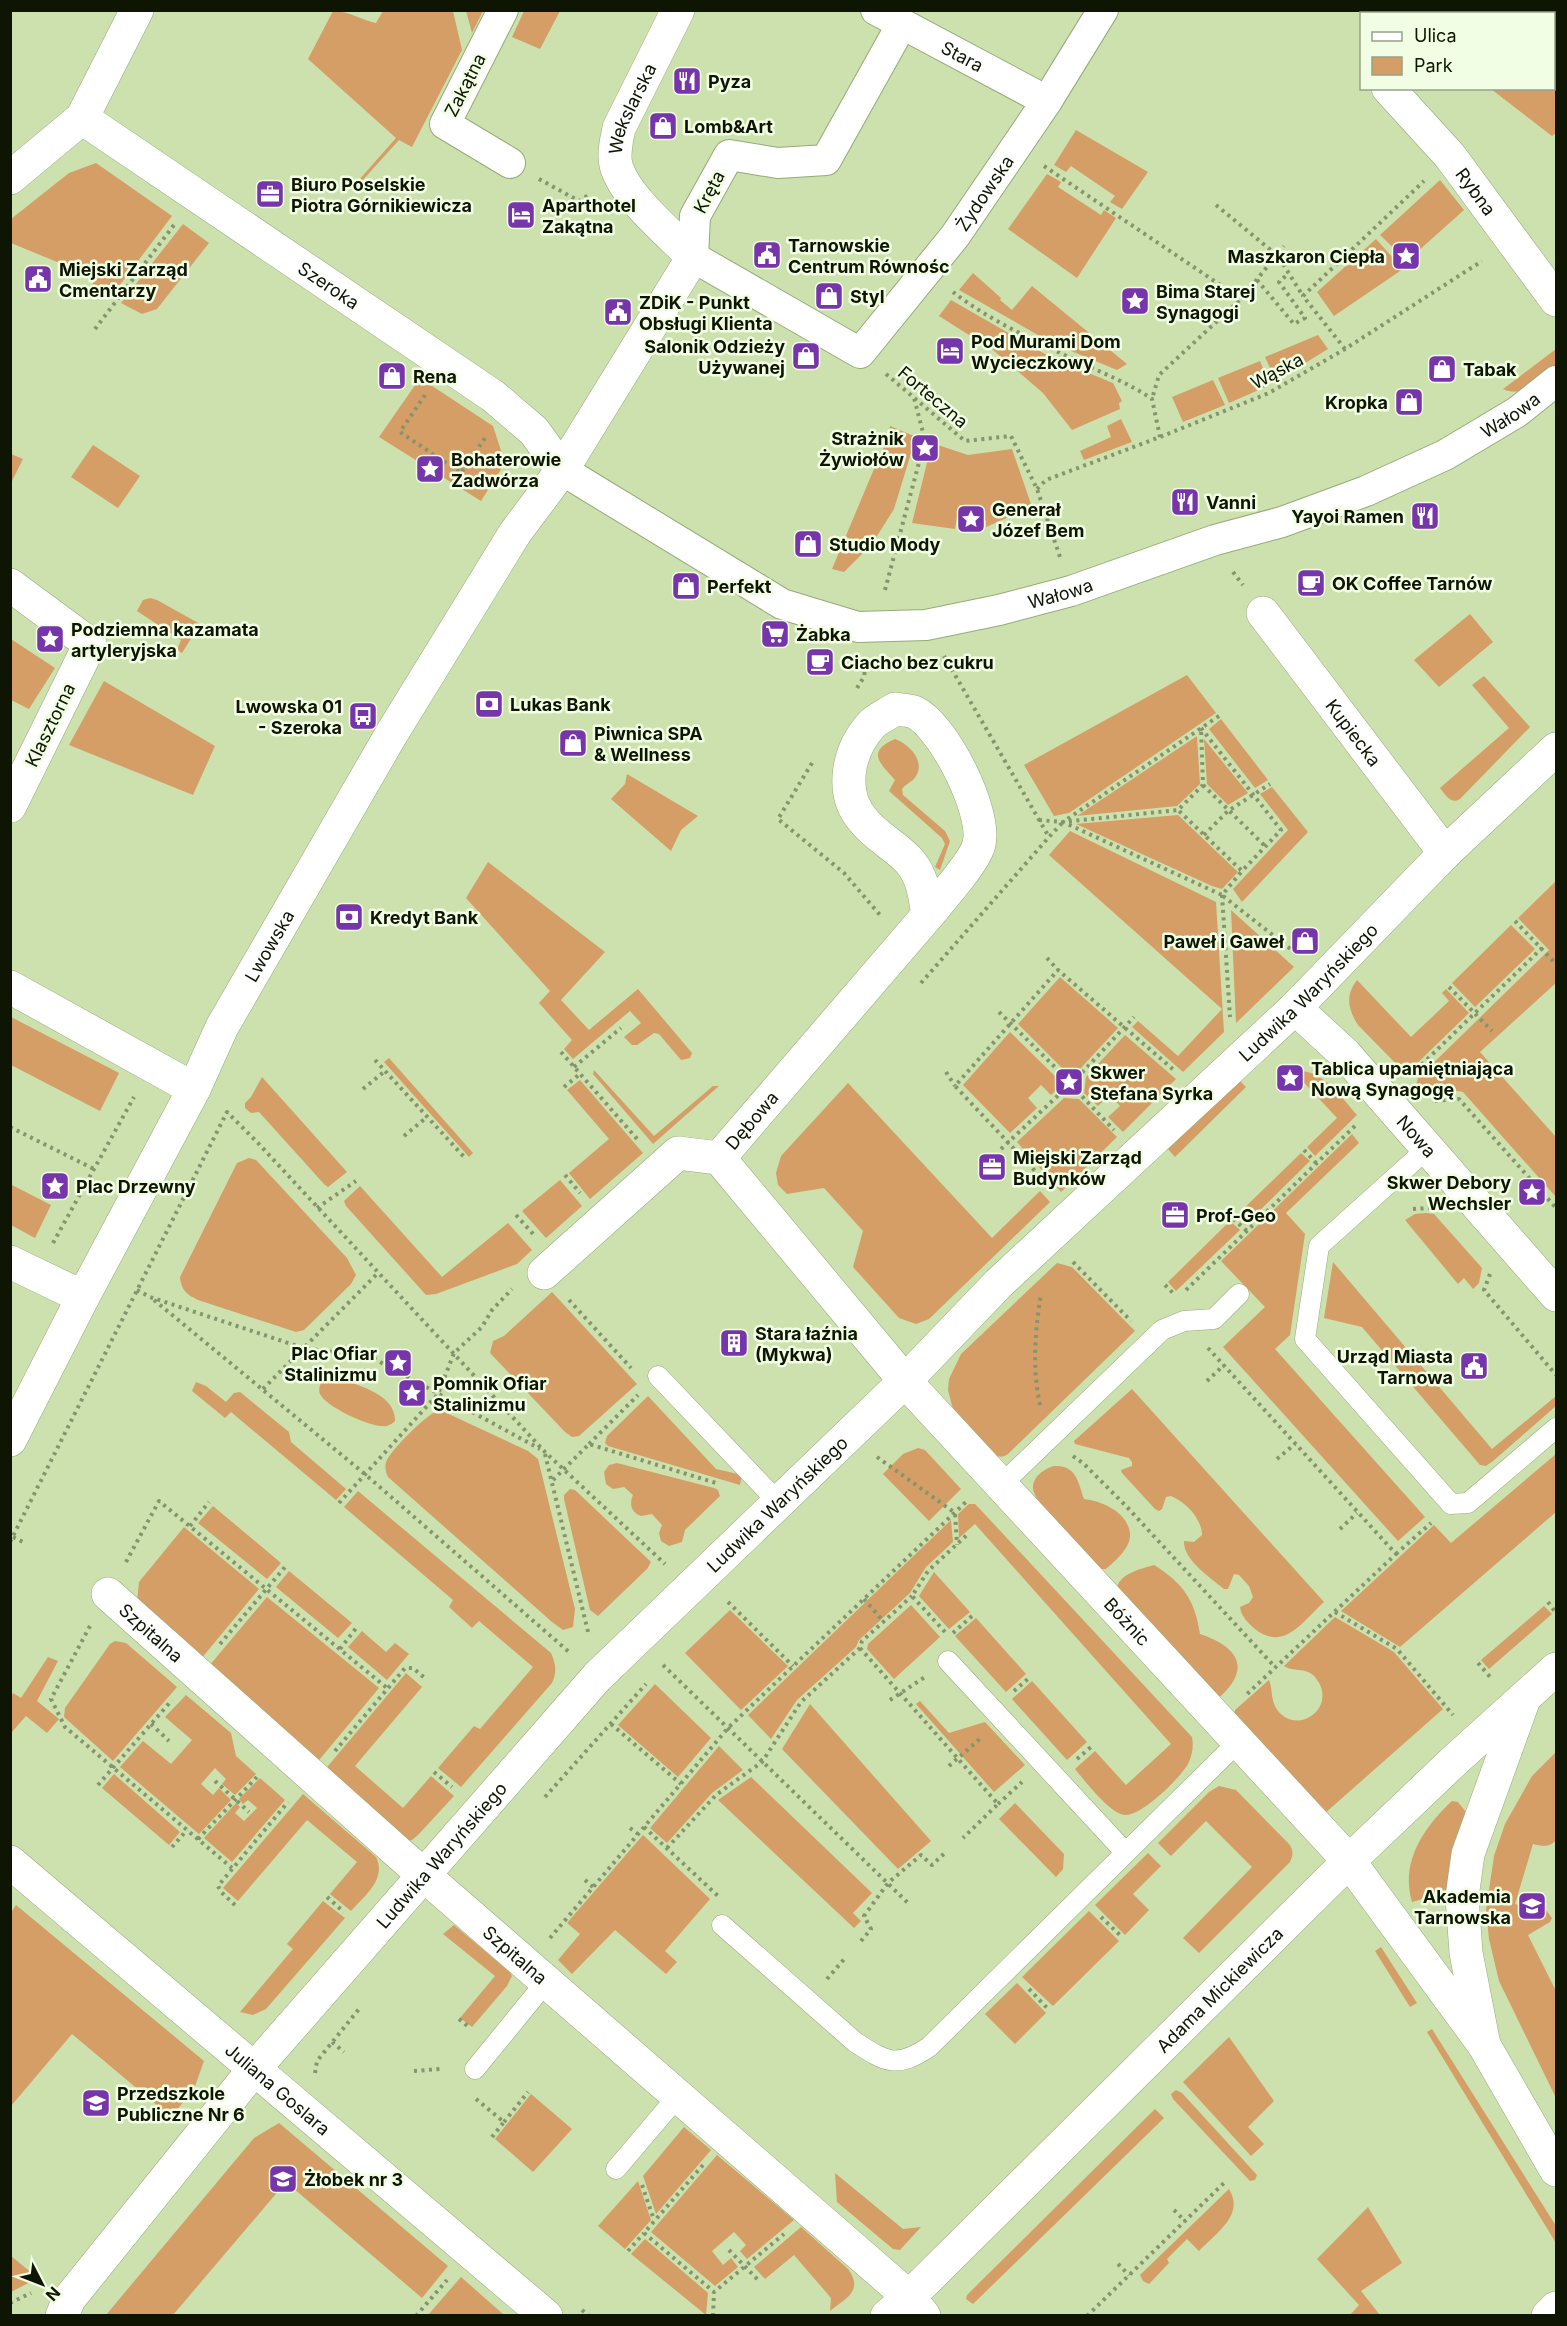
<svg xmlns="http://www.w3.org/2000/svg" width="1567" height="2326" font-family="Inter,sans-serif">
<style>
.green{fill:#d49e66}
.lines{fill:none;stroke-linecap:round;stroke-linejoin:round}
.service-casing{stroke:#96aa78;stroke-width:21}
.pedestrian-casing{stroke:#96aa78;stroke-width:32}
.minor-casing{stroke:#96aa78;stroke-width:34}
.tertiary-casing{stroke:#96aa78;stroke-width:34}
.path{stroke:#85946d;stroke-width:4;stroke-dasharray:3 4.5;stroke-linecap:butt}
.service{stroke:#fff;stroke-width:20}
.pedestrian{stroke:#fff;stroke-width:30}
.minor{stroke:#fff;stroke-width:33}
.tertiary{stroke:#fff;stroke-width:33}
.labels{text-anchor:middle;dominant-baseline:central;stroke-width:5;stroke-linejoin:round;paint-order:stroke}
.street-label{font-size:18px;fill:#0e1503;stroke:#f2fee3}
.poi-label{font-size:18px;font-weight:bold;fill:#0e1503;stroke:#f2fee3;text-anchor:start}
</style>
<rect width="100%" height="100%" fill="#cce1ad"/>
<path class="green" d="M333,11C346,10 362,20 376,23L383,11H453L462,50L412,147L399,140L361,182L359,180L396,138L308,59Z
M466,11H483L472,33Z
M524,11H560L540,49L512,37Z
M1554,34L1556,36V133L1552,136L1491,89L1554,88Z
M1076,130L1148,172L1122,209L1110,202L1115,196L1071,166L1066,172L1054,165Z
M96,163L172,216L110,298L90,289L96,278L11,243V219L69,173Z
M1047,174L1061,182L1058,187L1101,215L1104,210L1116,218L1077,278L1008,229Z
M1440,180L1464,210L1407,261L1380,235Z
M183,224L209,243L157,309L142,314L121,303Z
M1376,239L1403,269L1334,316L1317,292Z
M973,273L1001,298L1000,300L1012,310L1032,286L1127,364L1117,370L1052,343L959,290Z
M951,300L1052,358L1113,383L1122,401L1119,403L1120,409L1072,430L1043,393L985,343L980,342L939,316Z
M1318,335L1328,349L1276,381L1265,357Z
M1556,349V365C1540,378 1524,399 1503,389Z
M1260,361L1270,385L1229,403L1218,378Z
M420,378L493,426L505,463L481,501L379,437Z
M1213,380L1225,405L1183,422L1172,397Z
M1121,419L1132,442L1084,460L1080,451L1111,437L1107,426Z
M890,426L916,437L894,509L872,544L844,572L832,569L879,457H881Z
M932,443L968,455L1012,449L1032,507L986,527V521L976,505H959L955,529L912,523Z
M93,445L140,476L118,508L71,477Z
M11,454L23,459L11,483Z
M150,598L157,600L200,624L182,653L177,650L181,640L137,611L143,600Z
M1470,614L1493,642L1439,687L1414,660Z
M11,639L55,668L29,709L11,700Z
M1187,675L1216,713L1069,813L1054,816L1024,765Z
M1484,676L1530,727L1460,799C1451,805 1445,794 1440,788L1509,728L1472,685Z
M104,681L215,746L193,795L69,745Z
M1221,719L1268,780L1255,788L1209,729Z
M1197,736L1200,784L1177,806L1077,816Z
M895,739C911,745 928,764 913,780C909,783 905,785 902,789L903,795L945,831L950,841L940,870L935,867L945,844L942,838L889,791L895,780C881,764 865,752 895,739Z
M1204,739L1248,793L1228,805L1207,784Z
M627,774L698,816L681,830L671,851L611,799L625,784Z
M1272,787L1308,832L1242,902L1233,889L1288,830L1260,794Z
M1178,815L1238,872L1222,889L1212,886L1076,824Z
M1070,831L1216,902L1224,1032L1183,1072L1132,1027L1138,1021L1178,1056L1222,1009L1049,855Z
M488,862L605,952L561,1000L589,1030L638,989L692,1053L690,1058L681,1060L659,1034L654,1033L637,1045H632L624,1037L641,1023L630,1011L573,1059L564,1049L572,1040L539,1003L550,991L466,898Z
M1556,881V983L1480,1052L1556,1137V1197L1463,1092C1444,1087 1432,1100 1416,1085L1418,1078L1549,950L1518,918Z
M1231,910L1294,967L1236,1023Z
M1511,925L1535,949L1475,1007L1452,983Z
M1060,977L1118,1028L1079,1070L1066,1072L1018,1024Z
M1357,980L1411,1037L1449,1001L1442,993L1446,989L1469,1013L1406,1074L1358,1025C1348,1009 1345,996 1357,980Z
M11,1017L119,1073L100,1111L11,1065Z
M1010,1032L1058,1079L1056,1090L1051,1095L1041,1085L1028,1098L1037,1108L1010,1133L963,1085Z
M1125,1035L1176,1079L1123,1132L1108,1117L1120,1106L1110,1095L1098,1106L1084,1093L1086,1077Z
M389,1058L473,1153L469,1157L384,1062Z
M594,1070L654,1136L713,1086H719L653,1144L593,1074Z
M1303,1071C1327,1075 1342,1098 1357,1115L1315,1156L1307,1147L1337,1118L1295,1073Z
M262,1077L347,1172L328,1187L324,1184L259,1112L251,1113L245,1108V1103L251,1097Z
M580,1080L643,1153L590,1199L569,1173L609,1139L567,1090Z
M1239,1080L1246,1087L1175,1157L1168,1149Z
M848,1083L992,1238L1040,1191L1050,1202L929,1319L916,1324L899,1318L853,1267L863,1231L824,1188L787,1194L778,1185L776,1173L781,1156Z
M1064,1098L1079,1099L1117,1137L1061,1192L1017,1142Z
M1352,1134L1359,1143L1286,1213L1305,1234L1290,1335L1275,1349L1425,1517L1398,1541L1223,1347L1265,1307L1221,1261Z
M1301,1153L1310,1161L1245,1225L1236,1216Z
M249,1158L256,1160L347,1258L356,1275L351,1284L304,1330L296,1332L198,1300C187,1295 181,1290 180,1277L237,1163Z
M560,1180L582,1206L546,1238L522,1211Z
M10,1184L51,1205L35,1238L11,1225Z
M360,1186L442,1277L508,1223L532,1250L517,1264L436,1294L426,1295L346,1206L344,1201Z
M1426,1213L1434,1214L1482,1268L1479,1283L1473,1289L1464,1278L1458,1284L1405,1220L1415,1214Z
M1230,1221L1240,1230L1176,1291L1168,1282Z
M1333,1262L1492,1449L1556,1396V1406L1493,1461L1486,1466L1480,1465L1362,1327L1324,1318Z
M1057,1263L1072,1267L1135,1331L1008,1454C1002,1458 999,1457 992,1454L954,1413L948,1390L949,1379L961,1354Z
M552,1292L637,1384L579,1436L572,1437L565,1432L490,1353L493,1341L504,1336Z
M333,1377C354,1384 396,1393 395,1421C393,1423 390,1425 387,1426C373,1429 326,1407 320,1394C318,1389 320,1385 322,1381Z
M196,1382L206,1386L226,1402L234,1393L240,1392L289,1432L291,1442L346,1489L336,1500L231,1412L225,1418L192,1391Z
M1132,1389L1324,1602C1303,1621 1284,1652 1255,1629C1248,1623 1241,1616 1240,1607L1249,1603L1253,1597L1249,1586L1239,1575L1234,1574L1228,1589H1224C1211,1578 1183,1560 1184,1541L1194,1542L1202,1535C1202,1519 1186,1502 1171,1496L1166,1497L1162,1509L1159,1511L1155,1509L1122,1473L1121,1470L1132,1466V1462L1129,1458L1075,1444L1074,1441Z
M648,1396L716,1469L742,1475L740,1485L608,1446L605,1443L607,1436Z
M440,1410L528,1451L538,1459L575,1609L573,1627L563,1630L552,1622L388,1477C385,1471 384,1464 388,1458C395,1447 427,1413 440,1410Z
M918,1448L925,1450L961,1489L929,1521L883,1474L903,1454Z
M1556,1454V1512L1400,1647L1341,1611L1434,1525L1451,1543Z
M617,1463L714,1488L718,1490L720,1496L685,1530L682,1542L669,1546L661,1541L659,1533L662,1525L652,1514L641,1516C631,1512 629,1504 633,1495L624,1487L613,1489L606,1484L604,1472L609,1465Z
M1054,1466C1076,1465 1078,1481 1084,1499C1102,1501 1128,1512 1130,1534C1131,1548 1115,1561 1106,1569H1099C1086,1554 1035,1505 1033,1489C1032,1477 1044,1469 1054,1466Z
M570,1489L575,1490L651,1562L647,1569L598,1616L590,1610L564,1499V1495Z
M358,1491L551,1653C556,1664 557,1672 552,1683L461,1787L438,1768L474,1726L480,1729L533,1667L479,1621L472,1628L449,1607L453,1600L344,1507Z
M969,1504H975L978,1507L1192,1737C1194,1747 1192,1755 1188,1764C1180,1778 1142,1816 1125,1815C1110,1814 1085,1781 1075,1769L1095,1751L1126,1785L1171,1744L975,1524L959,1538L958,1514Z
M213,1506L281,1563L267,1579L198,1523Z
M951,1520L953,1542L926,1567L910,1593L859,1640L856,1647L797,1700L771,1739L748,1715Z
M184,1527L259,1589L196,1665L137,1602L139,1582Z
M1154,1565C1183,1583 1195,1600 1200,1634C1233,1645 1254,1665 1221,1696H1217L1117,1588C1120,1573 1141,1569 1154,1565Z
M289,1571L352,1623L338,1638L276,1587Z
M934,1572L970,1612L949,1629L919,1596Z
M267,1597L379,1688L315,1765L204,1672Z
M911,1605L940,1637L894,1679L867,1649L868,1644Z
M1544,1606L1552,1614L1489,1669L1481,1660Z
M730,1610L788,1666L741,1710L685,1653Z
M1335,1617L1394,1652L1443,1709L1324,1814L1234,1715L1235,1710L1269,1680C1273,1689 1270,1701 1278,1711C1300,1737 1340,1704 1314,1676C1305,1667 1293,1672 1284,1666Z
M976,1618L1026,1674L1006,1692L955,1636Z
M362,1631L386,1652L395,1643L409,1654L387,1680L348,1647Z
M115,1641L126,1643L177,1687L113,1761L64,1717L65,1708L110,1644Z
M48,1657L58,1661L37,1701L59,1719L47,1733L26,1716L12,1732L11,1698L13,1693L21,1698Z
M406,1673L422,1687L355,1766L403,1808L431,1776L454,1796L418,1835L412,1840L407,1841L323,1772Z
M1032,1681L1087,1742L1067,1760L1012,1699Z
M655,1684L711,1738L678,1777L618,1725Z
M186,1695L231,1733L236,1756L256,1774L235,1795L222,1784L226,1779L215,1768L201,1784L213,1795L219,1788L231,1800L199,1834L120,1767L143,1741L171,1764L192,1740L165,1717Z
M920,1701L949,1733L985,1722L1025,1765L994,1792L916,1704Z
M810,1704L931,1841L898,1869L782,1749Z
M719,1746L743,1770L712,1793L667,1843L650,1828Z
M1556,1752V1840C1550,1848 1542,1846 1533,1844L1515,1904L1531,1909L1546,1910L1552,1918L1550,1922L1528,1935L1556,1991V2098L1499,1981L1489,1939L1486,1910L1494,1856L1505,1824L1532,1776Z
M114,1774L180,1832L169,1845L102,1788Z
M751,1777L872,1893L853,1913L861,1921L854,1928L718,1800Z
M260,1778L285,1800L232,1862L204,1838L236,1803L240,1807L235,1813L244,1821L257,1808L248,1800L243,1804L239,1799Z
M1219,1786L1236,1790L1289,1844C1294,1851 1293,1855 1290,1862L1199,1953L1183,1938L1252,1867L1206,1821L1171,1856L1158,1843L1209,1792Z
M303,1794L376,1857C387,1879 364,1896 351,1911L330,1894L357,1862L307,1820L238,1901L223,1888Z
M1452,1801L1458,1802L1466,1812L1451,1891L1412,1902C1400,1862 1424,1827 1452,1801Z
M1015,1803L1064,1854L1063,1869L1056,1877L999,1819Z
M643,1835L710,1899L665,1951L677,1962L666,1974L615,1930L572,1974L558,1960L580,1934L567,1923Z
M1148,1853L1161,1866L1133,1894L1149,1910L1125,1935L1095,1905Z
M323,1901L345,1918L266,2009L253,2015L240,2012L293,1949L287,1944Z
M16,1905L204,2061L194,2089L171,2117L72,2034L11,2106L10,1914Z
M1089,1911L1119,1941L1053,2006L1022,1977Z
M454,1925L510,1972L512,1976L507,1986L472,2027L460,2018L495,1976L443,1934Z
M1381,1947L1417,2003L1410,2007L1375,1951Z
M1017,1983L1046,2013L1015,2044L985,2014Z
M1432,2029L1556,2226V2243L1427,2032Z
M1229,2037L1274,2101L1248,2127L1264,2144L1251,2156L1183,2082Z
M1176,2090L1182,2093L1257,2175L1255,2180L1250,2181L1173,2099L1171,2094Z
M531,2094L572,2129L533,2172L495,2139Z
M1155,2109L1164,2118L973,2304L966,2299L967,2295Z
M279,2123L448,2266L422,2298L286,2182L173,2315H106L254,2138Z
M684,2127L711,2150L656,2214L643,2176Z
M717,2155L794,2220L747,2259L740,2251L746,2245L734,2232L712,2251L723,2265L731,2258L738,2267L715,2286L651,2232Z
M835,2173L903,2229L921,2227L900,2250L893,2249L837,2202Z
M638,2181L651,2220L625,2249L598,2226Z
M1229,2189C1245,2215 1216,2233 1199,2251L1187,2239L1167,2259L1169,2263L1149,2284L1143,2281L1140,2275Z
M1368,2207L1402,2263L1361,2291L1380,2315H1350L1359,2305L1317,2259Z
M801,2227L848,2269C864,2291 846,2298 830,2311L831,2298L794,2255L765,2279L754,2267Z
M645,2239L708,2293L706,2315L631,2254Z
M11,2256L38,2278L11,2292H10Z
M461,2277L504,2315L490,2314L488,2316L428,2315Z"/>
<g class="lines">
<g class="service-casing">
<path id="service" d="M1428,1148L1319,1246L1305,1339L1451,1504L1468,1503L1556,1428
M658,1376L778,1502
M1001,1485L1162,1330L1184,1321L1214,1319L1239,1294
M948,1661L1125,1852
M722,1925L855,2042C886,2062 896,2069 929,2047L1239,1741
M475,2069L546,1982
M616,2169L678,2096"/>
</g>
<g class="pedestrian-casing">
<g id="pedestrian">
<path d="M503,10L445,124L510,163"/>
<path id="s1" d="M876,10L1047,101"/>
<path id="s2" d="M902,24L826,160L778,163L729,155L695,216L693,257L860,353L955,236L1047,101L1103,10"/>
<path id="s3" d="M562,470L782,604L858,627L926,625L999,610L1071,591L1215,540L1282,522L1366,491L1445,455L1517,412L1556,381"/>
</g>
</g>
<g class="minor-casing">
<g id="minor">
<path d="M1417,14L1420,10"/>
<path id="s4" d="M1388,88L1450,156L1556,300"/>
<path id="s5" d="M82,118L493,396L534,431L562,470"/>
<path d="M10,178L82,118L137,10"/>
<path d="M10,585L90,644L10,806"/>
<path id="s6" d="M1263,613L1445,853"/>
<path d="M895,709C901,710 909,710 914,712C943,725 987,812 979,844C976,860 940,900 928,915C925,897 923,878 911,863C898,847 876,837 863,820C839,792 848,750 872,724C878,718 888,714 895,709Z"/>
<path id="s7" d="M1295,1008L1345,1054L1556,1295"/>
<path id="s8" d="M194,1089L222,1027L392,733L515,533L562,470L693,257C669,233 624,196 616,165C613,153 617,139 619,128L678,10"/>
<path id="s9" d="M719,1158L905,1381L1349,1861L1484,2045L1556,2170"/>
<path id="s10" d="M719,1158L928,915"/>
<path d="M544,1273L678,1153L719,1158"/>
<path id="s11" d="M108,1594L403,1857L909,2297L924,2316"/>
<path id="s12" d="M10,1862L546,2316"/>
<path id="s13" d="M62,2316L69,2299L255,2068L597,1677L905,1381L999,1283L1295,1008L1445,853L1556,749"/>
<path d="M1548,2316L1556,2308"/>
</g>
</g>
<g class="tertiary-casing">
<g id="tertiary">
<path d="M10,987L194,1089L83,1297L10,1440"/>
<path d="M10,1262L83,1297"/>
<path d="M1484,2045L1466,1953L1462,1897L1468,1854L1524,1699"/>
<path id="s14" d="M887,2316L909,2297L1349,1861L1454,1761L1556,1669"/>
</g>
</g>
<path class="path" d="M1044,166L1241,299L1159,375L1152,399
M539,179L579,201L590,194
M1216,205L1278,256L1303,296
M1257,280L1294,324L1305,318L1279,282L1288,274
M953,292C988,320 1045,346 1086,365C1109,376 1132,385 1152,399L1160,437
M1241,299L1284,246
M95,329L174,225
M1345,349L1303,296L1424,181
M886,374L965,441L1011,436L1037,489L1060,557
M425,395L400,432L461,473L485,438
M1037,489L1046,480L1160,437L1269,393L1345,349L1482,261
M1233,572L1243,585
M885,590L925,440L914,398
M944,656L1049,837L1063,822
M857,688L864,677L866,661
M1219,716L1063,822L1222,895L1242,871
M1201,728L1281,830L1242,871L1178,810L1203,785Z
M812,763L778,819L844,873L880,915
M1203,785L1265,846
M1039,820L1063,822L1178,810
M1204,835L1228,811L1270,784
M1222,895L1230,1017
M1223,896L1297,954
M1515,921L1556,964
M1047,958L1058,970
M921,983L1049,837
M1449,987L1492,1031
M999,1012L1066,1078
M561,1052L638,1140
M375,1060L466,1159
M574,1067L621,1028
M946,1072L955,1086
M1411,1075L1542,948
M1064 1084a8 8 0 1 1 16 0a8 8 0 1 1-16 0Z
M1077,1078L1134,1017
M564,1087L580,1074
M363,1089L385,1071
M1077,1091L1114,1130
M1435,1101L1459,1099L1556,1208
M10,1127L94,1169
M404,1136L427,1117
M1001,1149L1065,1089
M1304,1150L1317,1164
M565,1175L580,1193
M1050,1187L955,1086L1058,970L1175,1071
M317,1208L356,1181
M1413,1209L1430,1208
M516,1215L534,1235
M1233,1219L1247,1231
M53,1243L134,1097
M1073,1262L1131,1321
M1490,1274L1484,1290L1556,1375
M1165,1285L1173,1293
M137,1290L150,1297L303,1348L371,1357L540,1449
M1186,1290L1357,1124
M154,1300L366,1475L569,1652
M569,1300L631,1368
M1208,1348L1396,1554L1246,1695
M1207,1381L1224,1365
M263,1389L378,1273
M1040,1405C1032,1368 1035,1331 1041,1294
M589,1444L638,1395
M545,1454L589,1636
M1073,1456L1084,1464L1126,1506L1275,1667
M877,1457L955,1513L957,1545
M1277,1459L1295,1444
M553,1480L589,1444L716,1483
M339,1503L438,1394L454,1353L482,1327L492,1310L512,1289
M190,1526L209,1502
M1340,1529L1357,1513
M13,1537L25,1543
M10,1542L227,1112L258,1143L545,1452L665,1564
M1396,1554L1431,1523
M126,1562L159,1501L387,1688
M864,1599L884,1622
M728,1602L793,1666
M1548,1602L1556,1613
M1335,1612L1397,1649L1453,1715
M90,1626L51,1699L65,1727L232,1868
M945,1632L912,1596L928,1571L969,1533
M953,1633L973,1615
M220,1644L285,1567
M860,1648L998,1804L963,1838
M340,1649L357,1627
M1478,1663L1491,1678
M663,1665L909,1904
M1014,1691L1029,1678
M890,1700L925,1677
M151,1724L169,1741
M611,1724L681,1784
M335,1751L405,1668H413L427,1680
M1077,1759L1091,1747
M949,1766L981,1738
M434,1772L452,1787
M215,1781L249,1812
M98,1785L172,1700
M545,1797L646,1684
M998,1804L1022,1782
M644,1827L718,1896
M630,1828L638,1834
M198,1839L257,1777
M172,1847L187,1830
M667,1848L716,1795L762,1762L801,1702L860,1648L862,1641L912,1596
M585,1880L593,1887
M327,1897L344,1912
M235,1905L221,1892L218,1886L288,1802
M1101,1917L1122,1937
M550,1938L728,1728L967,1501
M861,1941L871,1929L864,1916L888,1883L921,1855L932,1865L947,1851
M827,1979L846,1957
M1029,1989L1049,2010
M459,2019L470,2028
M332,2042L344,2052
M414,2071L440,2069
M315,2073L317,2061L359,2009
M476,2099L504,2122L492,2137
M504,2122L528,2092
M703,2165L644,2233L714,2292L784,2234
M642,2185L654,2220
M1174,2210L1185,2221
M729,2250L760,2282
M628,2251L644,2233
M1118,2264L1129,2275
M10,2303L31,2293
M582,2310L589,2316
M416,2316L447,2280
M713,2316L714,2292
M1087,2316L1226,2181"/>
<use href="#service" class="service"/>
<use href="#pedestrian" class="pedestrian"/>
<use href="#minor" class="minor"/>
<use href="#tertiary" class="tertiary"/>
</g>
<defs>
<g id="restaurant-square" transform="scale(1.5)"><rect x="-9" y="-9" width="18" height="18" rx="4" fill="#7635aa" stroke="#f2fee3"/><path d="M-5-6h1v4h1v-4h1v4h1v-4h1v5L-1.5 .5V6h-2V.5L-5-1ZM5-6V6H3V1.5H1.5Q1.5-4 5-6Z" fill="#fff"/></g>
<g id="shop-square" transform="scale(1.5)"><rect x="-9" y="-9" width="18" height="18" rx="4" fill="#7635aa" stroke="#f2fee3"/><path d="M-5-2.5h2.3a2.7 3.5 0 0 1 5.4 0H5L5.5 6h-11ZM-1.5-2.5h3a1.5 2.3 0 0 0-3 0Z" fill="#fff"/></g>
<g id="office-square" transform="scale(1.5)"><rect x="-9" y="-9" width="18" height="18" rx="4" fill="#7635aa" stroke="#f2fee3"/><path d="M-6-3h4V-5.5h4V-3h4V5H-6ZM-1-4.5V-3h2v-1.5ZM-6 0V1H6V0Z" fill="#fff"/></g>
<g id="hotel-square" transform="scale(1.5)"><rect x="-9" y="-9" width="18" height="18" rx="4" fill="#7635aa" stroke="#f2fee3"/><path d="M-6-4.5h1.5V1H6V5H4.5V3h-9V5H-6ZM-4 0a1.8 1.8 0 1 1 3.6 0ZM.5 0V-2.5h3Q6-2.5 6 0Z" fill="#fff"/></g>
<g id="civic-square" transform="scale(1.5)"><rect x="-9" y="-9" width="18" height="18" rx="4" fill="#7635aa" stroke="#f2fee3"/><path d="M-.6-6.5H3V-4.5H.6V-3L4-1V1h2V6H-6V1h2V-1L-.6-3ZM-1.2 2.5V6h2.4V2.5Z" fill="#fff"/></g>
<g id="sight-square" transform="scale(1.5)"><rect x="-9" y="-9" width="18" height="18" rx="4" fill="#7635aa" stroke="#f2fee3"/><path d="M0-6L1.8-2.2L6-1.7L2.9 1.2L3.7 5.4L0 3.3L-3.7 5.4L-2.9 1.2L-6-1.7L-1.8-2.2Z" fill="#fff"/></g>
<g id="cafe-square" transform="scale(1.5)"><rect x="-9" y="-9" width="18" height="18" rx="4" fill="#7635aa" stroke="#f2fee3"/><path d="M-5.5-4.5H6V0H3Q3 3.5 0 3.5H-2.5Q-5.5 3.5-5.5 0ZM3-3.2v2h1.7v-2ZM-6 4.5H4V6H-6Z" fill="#fff"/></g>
<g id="supermarket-square" transform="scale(1.5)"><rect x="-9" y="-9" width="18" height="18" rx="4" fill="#7635aa" stroke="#f2fee3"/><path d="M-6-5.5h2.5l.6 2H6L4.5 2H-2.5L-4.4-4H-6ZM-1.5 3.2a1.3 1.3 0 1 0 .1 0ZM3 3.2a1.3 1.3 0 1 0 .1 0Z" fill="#fff"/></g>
<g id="bank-square" transform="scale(1.5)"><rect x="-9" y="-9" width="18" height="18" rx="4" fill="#7635aa" stroke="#f2fee3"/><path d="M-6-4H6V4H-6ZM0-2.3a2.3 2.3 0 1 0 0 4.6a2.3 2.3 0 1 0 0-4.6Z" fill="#fff"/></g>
<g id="bus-square" transform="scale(1.5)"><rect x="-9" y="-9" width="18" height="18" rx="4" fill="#7635aa" stroke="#f2fee3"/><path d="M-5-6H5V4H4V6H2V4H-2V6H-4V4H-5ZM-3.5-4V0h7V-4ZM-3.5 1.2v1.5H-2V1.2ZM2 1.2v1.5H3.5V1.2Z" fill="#fff"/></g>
<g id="building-square" transform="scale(1.5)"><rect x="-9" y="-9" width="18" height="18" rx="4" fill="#7635aa" stroke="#f2fee3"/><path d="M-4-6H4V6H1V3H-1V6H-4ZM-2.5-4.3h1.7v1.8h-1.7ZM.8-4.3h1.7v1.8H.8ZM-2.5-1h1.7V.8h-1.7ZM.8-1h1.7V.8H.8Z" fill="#fff"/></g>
<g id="university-square" transform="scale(1.5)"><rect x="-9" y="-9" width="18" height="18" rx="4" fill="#7635aa" stroke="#f2fee3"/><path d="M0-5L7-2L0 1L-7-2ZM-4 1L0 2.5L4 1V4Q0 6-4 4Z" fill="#fff"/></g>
<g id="school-square" transform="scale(1.5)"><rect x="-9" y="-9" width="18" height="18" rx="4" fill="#7635aa" stroke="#f2fee3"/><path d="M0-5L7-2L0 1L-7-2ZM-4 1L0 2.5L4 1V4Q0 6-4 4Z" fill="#fff"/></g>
</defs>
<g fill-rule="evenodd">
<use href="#restaurant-square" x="687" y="81"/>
<use href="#shop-square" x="663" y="126"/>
<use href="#office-square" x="270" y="194"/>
<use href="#hotel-square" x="521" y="215"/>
<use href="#civic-square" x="767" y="255"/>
<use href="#sight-square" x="1406" y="256"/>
<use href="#civic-square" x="38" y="279"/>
<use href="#shop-square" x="829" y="296"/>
<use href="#sight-square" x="1135" y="301"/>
<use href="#civic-square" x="618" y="312"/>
<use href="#hotel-square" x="950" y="351"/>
<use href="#shop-square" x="806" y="356"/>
<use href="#shop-square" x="1442" y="369"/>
<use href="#shop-square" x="392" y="376"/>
<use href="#shop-square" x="1409" y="402"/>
<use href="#sight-square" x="925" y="448"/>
<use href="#sight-square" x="430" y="469"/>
<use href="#restaurant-square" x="1185" y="502"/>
<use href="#restaurant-square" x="1425" y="516"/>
<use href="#sight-square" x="971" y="519"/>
<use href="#shop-square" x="808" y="544"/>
<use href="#cafe-square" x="1311" y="583"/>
<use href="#shop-square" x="686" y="586"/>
<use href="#supermarket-square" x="775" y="634"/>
<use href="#sight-square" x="50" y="639"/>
<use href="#cafe-square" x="820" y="662"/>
<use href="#bank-square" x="489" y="704"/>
<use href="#bus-square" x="363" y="716"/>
<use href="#shop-square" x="573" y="743"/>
<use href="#bank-square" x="349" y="917"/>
<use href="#shop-square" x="1305" y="941"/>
<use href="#sight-square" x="1290" y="1078"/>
<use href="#sight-square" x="1069" y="1082"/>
<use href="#office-square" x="992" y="1167"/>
<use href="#sight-square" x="55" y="1186"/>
<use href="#sight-square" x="1532" y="1192"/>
<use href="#office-square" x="1175" y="1215"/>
<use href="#building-square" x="734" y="1343"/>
<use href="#sight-square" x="398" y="1363"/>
<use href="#civic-square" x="1474" y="1366"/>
<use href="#sight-square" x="412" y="1393"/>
<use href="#university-square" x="1532" y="1906"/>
<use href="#school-square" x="96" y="2103"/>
<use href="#school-square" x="283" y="2179"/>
</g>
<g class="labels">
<g class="street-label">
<text stroke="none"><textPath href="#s1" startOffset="98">Stara</textPath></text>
<text transform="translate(465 85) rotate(-63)">Zakątna</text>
<text stroke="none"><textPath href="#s8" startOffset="1152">Wekslarska</textPath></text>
<text stroke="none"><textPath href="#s4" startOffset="136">Rybna</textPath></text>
<text transform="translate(709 192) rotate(-62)">Kręta</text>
<text stroke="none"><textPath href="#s2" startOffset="760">Żydowska</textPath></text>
<text stroke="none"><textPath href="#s5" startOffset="298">Szeroka</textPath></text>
<text transform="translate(1277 371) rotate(-28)">Wąska</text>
<text transform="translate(933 397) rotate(40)">Forteczna</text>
<text stroke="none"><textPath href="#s3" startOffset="1029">Wałowa</textPath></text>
<text stroke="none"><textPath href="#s3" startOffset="543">Wałowa</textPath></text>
<text transform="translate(50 725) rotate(-64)">Klasztorna</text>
<text stroke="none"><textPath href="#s6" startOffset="150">Kupiecka</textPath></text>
<text stroke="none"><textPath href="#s8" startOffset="162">Lwowska</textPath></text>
<text stroke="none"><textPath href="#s13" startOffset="1822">Ludwika Waryńskiego</textPath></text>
<text stroke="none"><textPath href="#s10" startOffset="50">Dębowa</textPath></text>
<text stroke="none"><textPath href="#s7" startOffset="177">Nowa</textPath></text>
<text stroke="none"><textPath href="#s13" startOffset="1084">Ludwika Waryńskiego</textPath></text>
<text stroke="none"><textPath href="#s9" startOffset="618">Bóżnic</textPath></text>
<text stroke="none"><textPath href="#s11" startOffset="58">Szpitalna</textPath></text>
<text stroke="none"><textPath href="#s13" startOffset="598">Ludwika Waryńskiego</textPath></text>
<text stroke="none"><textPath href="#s11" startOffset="544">Szpitalna</textPath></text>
<text stroke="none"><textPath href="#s14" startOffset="466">Adama Mickiewicza</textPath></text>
<text stroke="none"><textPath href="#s12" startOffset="351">Juliana Goslara</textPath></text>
</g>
<g class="poi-label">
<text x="708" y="81">Pyza</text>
<text x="684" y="126">Lomb&amp;Art</text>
<text x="291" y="184">Biuro Poselskie<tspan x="291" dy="21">Piotra Górnikiewicza</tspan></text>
<text x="542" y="205">Aparthotel<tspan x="542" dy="21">Zakątna</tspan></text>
<text x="788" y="245">Tarnowskie<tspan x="788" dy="21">Centrum Równośc</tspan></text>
<text x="1385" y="256" text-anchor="end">Maszkaron Ciepła</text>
<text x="59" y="269">Miejski Zarząd<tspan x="59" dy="21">Cmentarzy</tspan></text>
<text x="1156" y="291">Bima Starej<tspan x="1156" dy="21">Synagogi</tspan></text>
<text x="850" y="296">Styl</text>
<text x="639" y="302">ZDiK - Punkt<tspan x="639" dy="21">Obsługi Klienta</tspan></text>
<text x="971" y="341">Pod Murami Dom<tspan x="971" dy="21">Wycieczkowy</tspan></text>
<text x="785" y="346" text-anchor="end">Salonik Odzieży<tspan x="785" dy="21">Używanej</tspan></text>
<text x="1463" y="369">Tabak</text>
<text x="413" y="376">Rena</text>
<text x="1388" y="402" text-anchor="end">Kropka</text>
<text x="904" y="438" text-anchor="end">Strażnik<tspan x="904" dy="21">Żywiołów</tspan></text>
<text x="451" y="459">Bohaterowie<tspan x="451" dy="21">Zadwórza</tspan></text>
<text x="1206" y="502">Vanni</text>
<text x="992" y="509">Generał<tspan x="992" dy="21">Józef Bem</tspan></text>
<text x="1404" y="516" text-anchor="end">Yayoi Ramen</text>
<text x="829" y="544">Studio Mody</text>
<text x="1332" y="583">OK Coffee Tarnów</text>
<text x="707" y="586">Perfekt</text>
<text x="71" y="629">Podziemna kazamata<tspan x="71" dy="21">artyleryjska</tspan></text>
<text x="796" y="634">Żabka</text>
<text x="841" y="662">Ciacho bez cukru</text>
<text x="510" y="704">Lukas Bank</text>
<text x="342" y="706" text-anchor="end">Lwowska 01<tspan x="342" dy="21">- Szeroka</tspan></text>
<text x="594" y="733">Piwnica SPA<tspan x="594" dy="21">&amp; Wellness</tspan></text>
<text x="370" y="917">Kredyt Bank</text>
<text x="1284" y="941" text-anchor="end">Paweł i Gaweł</text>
<text x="1311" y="1068">Tablica upamiętniająca<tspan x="1311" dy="21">Nową Synagogę</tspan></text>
<text x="1090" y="1072">Skwer<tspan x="1090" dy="21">Stefana Syrka</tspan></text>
<text x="1013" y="1157">Miejski Zarząd<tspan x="1013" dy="21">Budynków</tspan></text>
<text x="1511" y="1182" text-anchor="end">Skwer Debory<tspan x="1511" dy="21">Wechsler</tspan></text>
<text x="76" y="1186">Plac Drzewny</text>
<text x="1196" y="1215">Prof-Geo</text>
<text x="755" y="1333">Stara łaźnia<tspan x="755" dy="21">(Mykwa)</tspan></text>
<text x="377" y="1353" text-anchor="end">Plac Ofiar<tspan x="377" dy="21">Stalinizmu</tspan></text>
<text x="1453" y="1356" text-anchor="end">Urząd Miasta<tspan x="1453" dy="21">Tarnowa</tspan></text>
<text x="433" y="1383">Pomnik Ofiar<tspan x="433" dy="21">Stalinizmu</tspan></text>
<text x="1511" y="1896" text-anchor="end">Akademia<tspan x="1511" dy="21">Tarnowska</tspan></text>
<text x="117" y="2093">Przedszkole<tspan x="117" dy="21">Publiczne Nr 6</tspan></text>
<text x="304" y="2179">Żłobek nr 3</text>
</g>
</g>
<rect width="1567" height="2326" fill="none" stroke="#0e1503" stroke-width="24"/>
<rect x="1360" y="12" width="195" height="78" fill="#f2fee3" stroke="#97a189" stroke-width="1.5"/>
<rect x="1372" y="32" width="30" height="9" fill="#ffffff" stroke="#97a189" stroke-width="1.5"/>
<text x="1414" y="42" font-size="18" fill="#0e1503">Ulica</text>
<rect x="1372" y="57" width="30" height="18" fill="#d49e66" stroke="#97a189" stroke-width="1.5"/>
<text x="1414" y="72" font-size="18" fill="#0e1503">Park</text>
<g transform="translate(42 2284) rotate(132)" stroke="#f2fee3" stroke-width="4.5" paint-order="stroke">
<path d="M0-4.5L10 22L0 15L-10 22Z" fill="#0e1503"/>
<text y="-9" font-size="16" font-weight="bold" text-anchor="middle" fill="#0e1503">N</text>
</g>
</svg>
